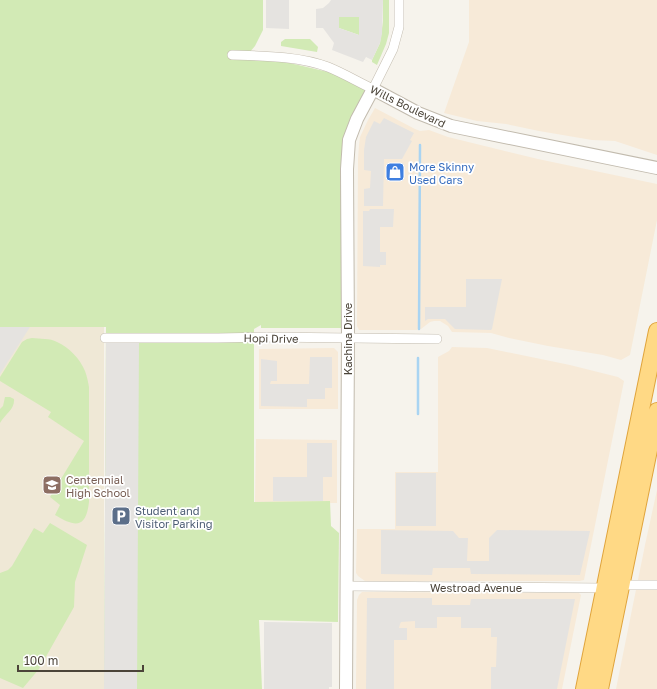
<svg xmlns="http://www.w3.org/2000/svg" width="657" height="689" font-family="'Golos Text',sans-serif">
<style>
.commercial{fill:#f7ead8}
.education{fill:#efe8d6}
.green{fill:#d2eab5}
.parking{fill:#e5e3e0;fill-rule:evenodd}
.lines{fill:none;stroke-linecap:round;stroke-linejoin:round}
.stream{stroke:#a9d4f2;stroke-width:2.5}
.minor-casing{stroke:#c2bbae;stroke-width:10}
.tertiary-casing{stroke:#c2bbae;stroke-width:14}
.trunk-casing{stroke:#e0a43c;stroke-width:18}
.minor{stroke:#fff;stroke-width:9}
.tertiary{stroke:#fff;stroke-width:12}
.trunk{stroke:#ffd985;stroke-width:16}
.labels{text-anchor:middle;dominant-baseline:central;stroke-width:3.5;stroke-linejoin:round;paint-order:stroke}
.street-label{font-size:11px;fill:#4b4439;stroke:#fff}
.shop-label{font-size:11px;fill:#366cbe;stroke:#fff;text-anchor:start}
.education-label{font-size:11px;fill:#785e54;stroke:#fff;text-anchor:start}
.service-label{font-size:11px;fill:#4e5e75;stroke:#fff;text-anchor:start}
</style>
<rect width="100%" height="100%" fill="#f6f3ec"/>
<path class="commercial" d="M469,0H657V155L615,141L592,140L539,131L506,124L477,121L444,113L469,42Z
M375,108L415,129L420,131L429,130L448,137L538,159L657,184V220L630,355L621,360L603,355L548,346L509,338L491,333L452,332L448,326L440,321H434L430,322L421,329L416,330H359L357,326L358,159L359,145L360,137L368,120Z
M452,347L487,348L570,365L618,377L624,381L584,580L580,581H365L358,576L356,573L357,529H395V472H438V357L449,351Z
M334,348L338,352V409H259V349Z
M256,439L337,440V503H255Z
M657,490V689H616L645,545Z
M362,592L579,593L581,595L562,689H356V683L357,600L359,595Z"/>
<path class="education" d="M0,327H104V689H0Z"/>
<path class="green" d="M0,0H263V30L255,46L249,53L251,60L281,61L341,75L368,90L354,126L345,328H261V325L254,329V502L330,501L331,526L339,533L338,622L259,620L262,689H104L106,327H0Z
M383,0H389V33L386,44L377,65L372,62V60L380,43L383,21Z
M339,17H359V35L339,28Z
M285,39H310L318,47L317,52L281,46V42Z
M32,338C40,339 50,338 57,342C69,347 80,359 85,371C87,376 88,382 89,387V502C86,529 75,527 55,515L60,505L50,497L84,441L48,417L51,412L0,381V377L22,342L27,339Z
M5,397H10L14,399C15,409 5,414 0,423V409L3,406Z
M50,523L87,545L75,582L74,607L39,669L23,688L0,678V573L8,570L12,566L34,528L43,533Z"/>
<path class="parking" d="M266,0H289V29L266,28Z
M331,0H383L382,34L380,43L372,60L366,57L363,62L332,50L334,43L323,28H316V9L323,8L329,3ZM339,17H359V35L339,28Z
M384,118L414,133L410,140L412,141L402,159H384L383,206H364V189L370,188L371,171L364,170V150L366,137L374,121L380,124Z
M370,209H394L393,227H380V252H386V265H380V267L363,266V211H369Z
M466,279H502L492,329L491,330L455,329L445,319H428L425,321V307H466Z
M0,327H30L0,374Z
M106,342H139L137,689H104Z
M310,357H332V388H325V399H307V407L261,406V359L277,361V381H271L270,384H309Z
M307,443H332V477H323V501H273V477H307Z
M396,473H436V526H396Z
M381,530L453,531L459,538H468L467,561H489V538L497,530L590,531L580,575L471,574L470,568H433L432,575L381,574Z
M367,598H432V605H470L471,599H575L557,689H491V667H496L497,637H491V628H461V617H437V628H415V621L401,622L400,624L399,628H407V640H394V689H366Z
M264,622L332,623V687H329V689H264Z"/>
<g class="lines">
<path class="stream" d="M419,329L420,145
M418,414V358"/>
<g class="minor-casing">
<path id="minor" d="M232,55C263,56 299,56 328,67C343,73 358,82 373,89L393,49L399,27V0
M105,338H218L266,337L437,339
M622,585H657
M346,586L605,588"/>
</g>
<g class="tertiary-casing">
<path id="tertiary" d="M346,689L348,339L347,169L349,140L357,119L373,89L418,113L451,126L657,168"/>
</g>
<g class="trunk-casing">
<path id="trunk" d="M584,689L657,331
M600,689L657,411"/>
</g>
<use href="#minor" class="minor"/>
<use href="#tertiary" class="tertiary"/>
<use href="#trunk" class="trunk"/>
</g>
<defs>
<g id="shop-square" transform="scale(1)"><rect x="-9" y="-9" width="18" height="18" rx="4" fill="#3f7fe0" stroke="#fff"/><path d="M-5-2.5h2.3a2.7 3.5 0 0 1 5.4 0H5L5.5 6h-11ZM-1.5-2.5h3a1.5 2.3 0 0 0-3 0Z" fill="#fff"/></g>
<g id="school-square" transform="scale(1)"><rect x="-9" y="-9" width="18" height="18" rx="4" fill="#8d6e63" stroke="#fff"/><path d="M0-5L7-2L0 1L-7-2ZM-4 1L0 2.5L4 1V4Q0 6-4 4Z" fill="#fff"/></g>
<g id="parking-square" transform="scale(1)"><rect x="-9" y="-9" width="18" height="18" rx="4" fill="#5c6f8a" stroke="#fff"/><path d="M-3.5-5.5H1a3.5 3.5 0 0 1 0 7H-1V5.5H-3.5ZM-1-3.4V-.6H.8a1.4 1.4 0 0 0 0-2.8Z" fill="#fff"/></g>
</defs>
<g fill-rule="evenodd">
<use href="#shop-square" x="395" y="172"/>
<use href="#school-square" x="52" y="485"/>
<use href="#parking-square" x="121" y="516"/>
</g>
<g class="labels">
<g class="street-label">
<text transform="translate(408 106) rotate(26)">Wills Boulevard</text>
<text transform="translate(271 338) rotate(1)">Hopi Drive</text>
<text transform="translate(347 339) rotate(-90)">Kachina Drive</text>
<text x="476" y="587">Westroad Avenue</text>
</g>
<g class="shop-label">
<text x="409" y="166">More Skinny<tspan x="409" dy="13">Used Cars</tspan></text>
</g>
<g class="education-label">
<text x="66" y="479">Centennial<tspan x="66" dy="13">High School</tspan></text>
</g>
<g class="service-label">
<text x="135" y="510">Student and<tspan x="135" dy="13">Visitor Parking</tspan></text>
</g>
</g>
<path d="M18 665v6h125v-6" fill="none" stroke="#4b4439" stroke-width="2"/>
<text x="24" y="665" font-size="12" fill="#4b4439" stroke="#ffffff" stroke-width="3" paint-order="stroke">100 m</text>
</svg>
